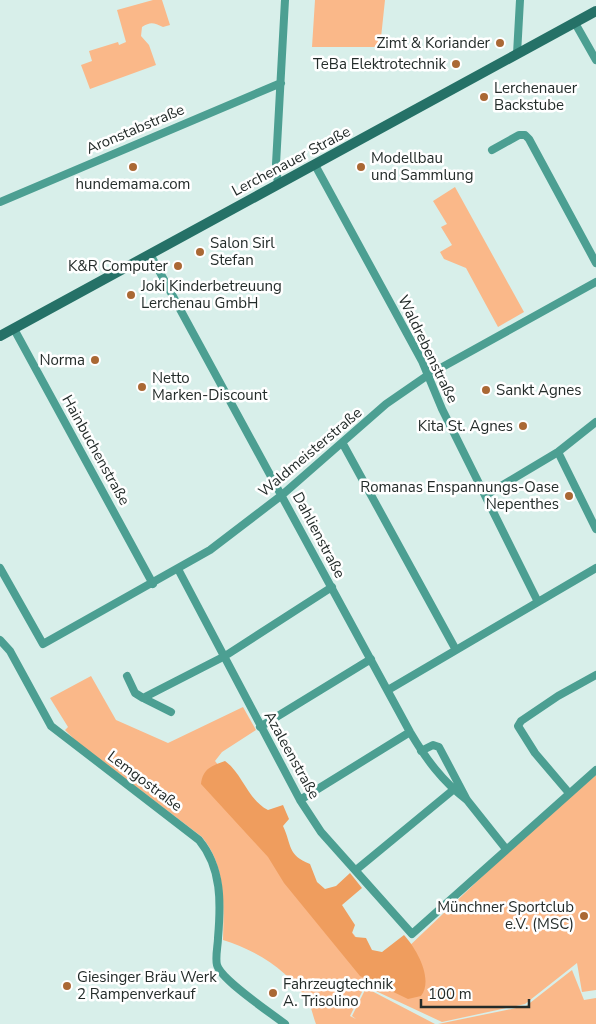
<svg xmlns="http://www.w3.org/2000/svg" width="596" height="1024" font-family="'Nunito Sans',sans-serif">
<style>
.green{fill:#fab889}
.forest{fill:#ef9d5e}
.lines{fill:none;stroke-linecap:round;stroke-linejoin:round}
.street{stroke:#4c9f92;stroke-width:8}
.secondary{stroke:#257167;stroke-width:10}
.poi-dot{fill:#aa6834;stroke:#fff;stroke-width:2}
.labels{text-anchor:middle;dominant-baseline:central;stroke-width:5;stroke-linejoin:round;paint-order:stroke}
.poi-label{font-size:15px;fill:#242c2a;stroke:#fff;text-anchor:start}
.street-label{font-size:15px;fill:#242c2a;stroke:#fff}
</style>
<rect width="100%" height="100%" fill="#d8efea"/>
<path class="green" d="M153,0H162L170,25L163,27C154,23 151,21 142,27L141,36L149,45L156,65L90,89L81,65L92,61L89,51L118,42L119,45L126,42L117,10Z
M315,0H385L380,47H312Z
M455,187L524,312L498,327L466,268L444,259L440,252L452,245L441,227L447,224L433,201Z
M91,676L116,720L168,743L243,707L256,730L222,752L215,761L383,971L512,848L596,775V990L582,992L577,963L525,1004L442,1022L365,986L350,1016L356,1019L352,1016L366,988L435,1024H316C313,1017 312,1008 308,1002C290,971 256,950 223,940C224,904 226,866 202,837L76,741L65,730L68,727L50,698Z
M572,970L584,1000L596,998V1024H438L526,1006Z"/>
<path class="forest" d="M225,761C243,774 247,799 268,810L283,805L289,819L283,826C292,845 287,855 310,864L317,882L325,889L336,886L350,873L362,888L342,905L355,925L352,933L355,937L366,938L372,950L382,952L404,935C416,948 434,979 421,996L408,999L360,976L284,883L268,857L201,784C203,768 212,766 225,761Z"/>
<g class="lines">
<path class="street" d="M575,23L596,60
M517,54L520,0
M492,150L519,135H525L529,139L596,263
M315,165L422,361L442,409L538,602
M278,185L276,164L285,0
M0,202L281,83
M150,254L410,732C426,759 442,781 467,800
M14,329L153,584
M343,444L456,650
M558,452L596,529
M486,495L558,452L596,422
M0,568L43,644L210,550L282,495L386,404L428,375L596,282
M178,569L300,800L321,832L412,934L596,770
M0,640L10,651L51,726L199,840C222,868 221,903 218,938C218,945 215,957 217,965C221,980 271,1013 285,1024
M127,676L135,693L143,698
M388,690L596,568
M171,712L143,698L225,656L332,587
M260,727L371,659
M421,751L433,745L439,747L467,800L506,849
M569,793L535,753L518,726L521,721L558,696L596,675
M300,800L410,732
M356,870L453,790"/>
<path class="secondary" d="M0,336L596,11"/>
</g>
<g class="poi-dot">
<circle cx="500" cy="43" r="5"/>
<circle cx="456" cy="64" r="5"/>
<circle cx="484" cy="97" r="5"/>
<circle cx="133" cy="167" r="5"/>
<circle cx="361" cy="167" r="5"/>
<circle cx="200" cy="252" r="5"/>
<circle cx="178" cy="266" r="5"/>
<circle cx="131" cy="295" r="5"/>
<circle cx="95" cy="360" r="5"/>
<circle cx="142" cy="387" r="5"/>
<circle cx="486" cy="390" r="5"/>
<circle cx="523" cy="426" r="5"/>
<circle cx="569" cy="496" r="5"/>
<circle cx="584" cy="916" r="5"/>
<circle cx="67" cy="986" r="5"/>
<circle cx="273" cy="993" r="5"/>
</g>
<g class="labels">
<g class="poi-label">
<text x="490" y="43" text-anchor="end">Zimt &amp; Koriander</text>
<text x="446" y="64" text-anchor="end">TeBa Elektrotechnik</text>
<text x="494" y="88">Lerchenauer<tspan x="494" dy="17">Backstube</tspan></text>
<text x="371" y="158">Modellbau<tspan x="371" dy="17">und Sammlung</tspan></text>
<text x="133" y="184" text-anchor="middle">hundemama.com</text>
<text x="210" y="243">Salon Sirl<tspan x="210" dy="17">Stefan</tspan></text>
<text x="168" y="266" text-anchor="end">K&amp;R Computer</text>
<text x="141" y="286">Joki Kinderbetreuung<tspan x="141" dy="17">Lerchenau GmbH</tspan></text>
<text x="85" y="360" text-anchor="end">Norma</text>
<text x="152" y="378">Netto<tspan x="152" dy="17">Marken-Discount</tspan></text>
<text x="496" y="390">Sankt Agnes</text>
<text x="513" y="426" text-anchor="end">Kita St. Agnes</text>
<text x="559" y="487" text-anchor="end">Romanas Enspannungs-Oase<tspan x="559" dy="17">Nepenthes</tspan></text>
<text x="574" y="907" text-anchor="end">Münchner Sportclub<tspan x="574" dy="17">e.V. (MSC)</tspan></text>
<text x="77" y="977">Giesinger Bräu Werk<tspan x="77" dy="17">2 Rampenverkauf</tspan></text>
<text x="283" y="984">Fahrzeugtechnik<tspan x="283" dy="17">A. Trisolino</tspan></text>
</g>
<g class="street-label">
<text transform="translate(135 129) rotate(-23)">Aronstabstraße</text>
<text transform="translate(291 161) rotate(-28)">Lerchenauer Straße</text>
<text transform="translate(428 349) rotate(64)">Waldrebenstraße</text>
<text transform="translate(96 450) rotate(61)">Hainbuchenstraße</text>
<text transform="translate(310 452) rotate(-40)">Waldmeisterstraße</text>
<text transform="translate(319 535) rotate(62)">Dahlienstraße</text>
<text transform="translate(292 755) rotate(61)">Azaleenstraße</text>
<text transform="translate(145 781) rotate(37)">Lemgostraße</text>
</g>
</g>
<path d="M421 999v8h108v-8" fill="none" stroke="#242c2a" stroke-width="2.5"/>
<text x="428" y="999" font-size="15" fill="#242c2a" stroke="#ffffff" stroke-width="4" paint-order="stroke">100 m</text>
</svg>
